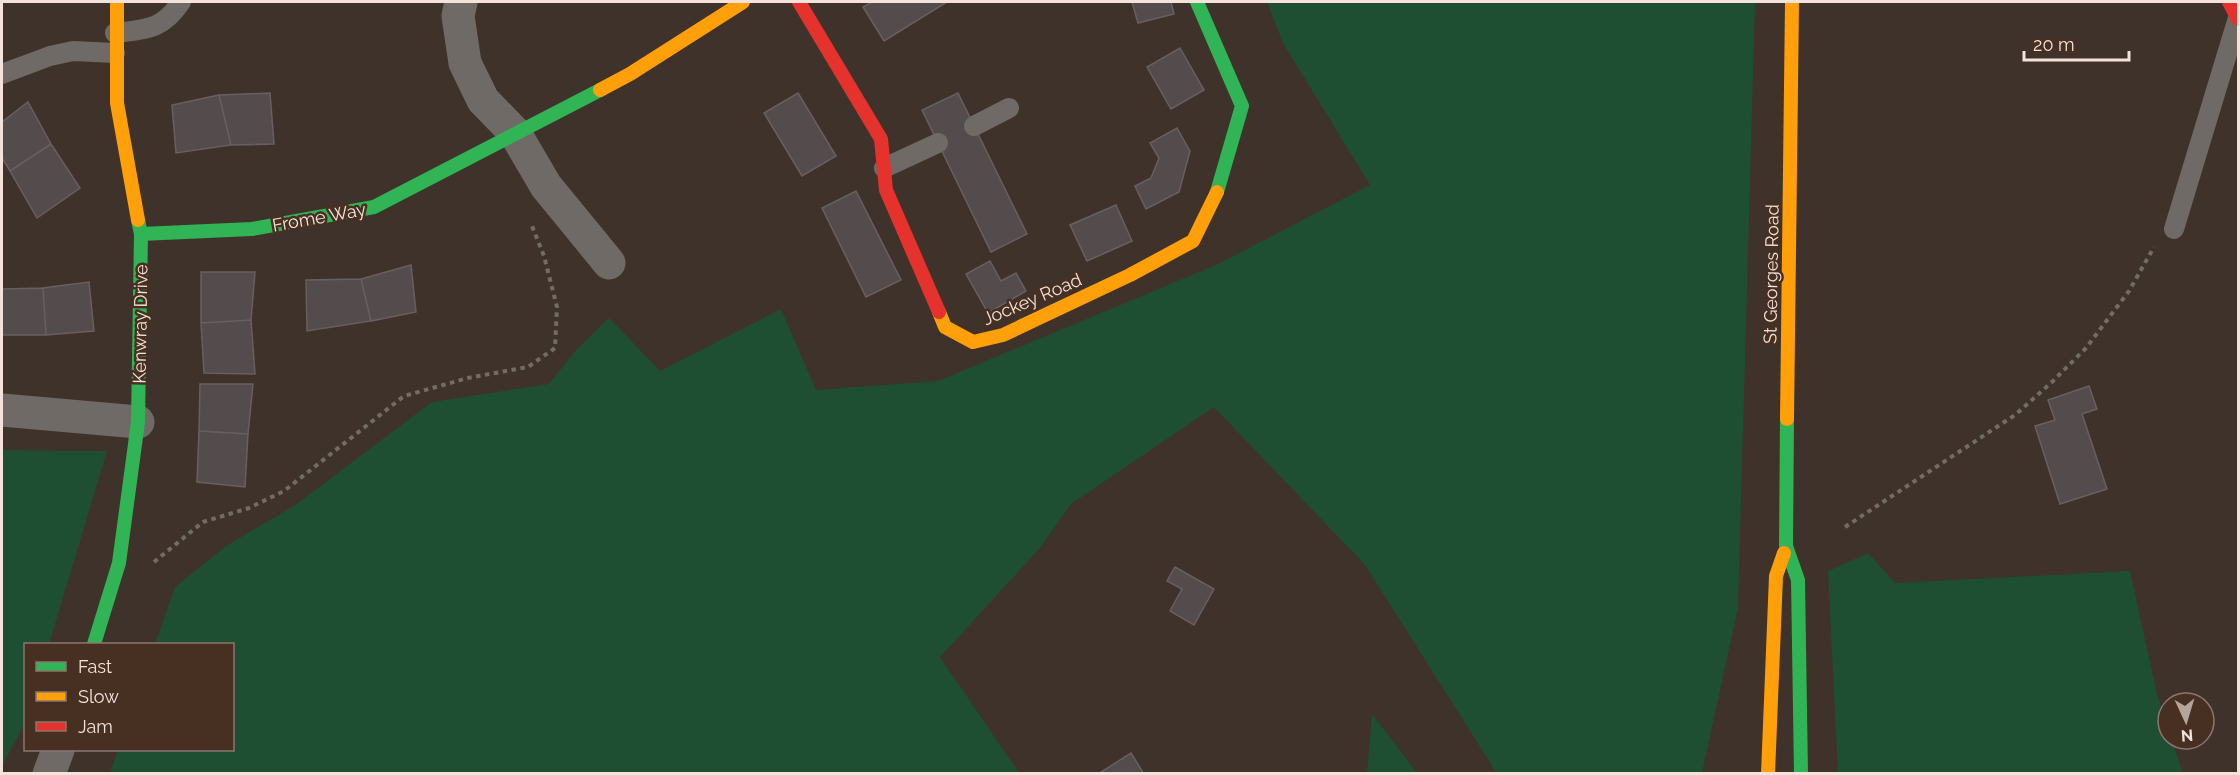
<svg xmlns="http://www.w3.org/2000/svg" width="2240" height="775" font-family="Raleway,sans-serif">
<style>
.green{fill:#1e4f32}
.building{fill:#544c4c;stroke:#685f60;stroke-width:1.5}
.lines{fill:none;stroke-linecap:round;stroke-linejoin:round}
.path{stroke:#726c67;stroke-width:4;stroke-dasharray:4.5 4.5;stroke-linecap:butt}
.lane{stroke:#706a66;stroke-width:20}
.street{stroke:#706a66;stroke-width:33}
.fast{stroke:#30b455;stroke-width:14}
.slow{stroke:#ff9f0a;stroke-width:14}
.jam{stroke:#e5322d;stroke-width:14}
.labels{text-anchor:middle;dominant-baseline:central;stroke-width:5;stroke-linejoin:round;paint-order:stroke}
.street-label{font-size:18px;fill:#f3e3da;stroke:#472f22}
</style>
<rect width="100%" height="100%" fill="#3f322a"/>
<path class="green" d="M1267,2H1755L1738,608L1702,773H1492L1496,772L1365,565L1214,407L1071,504L1039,549L940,657L1019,773H110L118,750H232V644H155L175,587L226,546L294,506L432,402L549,384L577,349L609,318L660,371L781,309L816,390L938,381L1216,265L1370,185L1283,43Z
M2,450L107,451L49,644H26L25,723L2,766Z
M1868,553L1895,583L2130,571L2157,694L2168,729V739H2171L2183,773H1838L1828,571Z
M1372,714L1417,773H1367Z"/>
<path class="building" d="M872,2H947L884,41L863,7Z
M1132,2H1171L1174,14L1138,23Z
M1180,48L1204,90L1171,109L1147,67Z
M270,93L274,144L231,145L219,95Z
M798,93L836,156L802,176L764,113Z
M958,93L1027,234L991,252L922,110Z
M219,95L231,145L176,153L172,105Z
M28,102L51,144L10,171L2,158V122Z
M1177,128L1190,151L1179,192L1146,209L1135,186L1151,178L1159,158L1150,143Z
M51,144L80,188L37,218L10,171Z
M856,191L901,280L866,297L822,208Z
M1116,205L1132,241L1087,261L1070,225Z
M990,261L1001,281L1016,273L1026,291L988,313L966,274Z
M411,265L416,312L371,321L361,279Z
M201,272H255L251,320L201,323Z
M361,279L371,321L307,331L306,280Z
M89,282L94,331L46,335L43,288Z
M43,288L46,335H2V289Z
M251,320L255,374L204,373L201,323Z
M200,384H253L248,434L199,431Z
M2089,386L2097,409L2082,414L2107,489L2060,504L2035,426L2055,420L2048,400Z
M199,431L248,434L245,487L197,482Z
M1175,567L1214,589L1194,625L1170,611L1182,589L1167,581Z
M1131,753L1144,774H1098Z"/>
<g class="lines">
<path class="path" d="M1845,527L2015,415L2052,382L2086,348L2129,291L2154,247
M154,562L203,522L249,508L284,491L404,396L468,378L528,367L555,348L557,307L544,256L532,226"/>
<path class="lane" d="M115,33C147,29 162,30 181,2
M2,74L50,56L73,51L115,53
M974,126L1009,108
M884,168L938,143
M2174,229L2238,18"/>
<path class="street" d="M461,2L458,16L465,63L483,100L515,133L546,186L609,263
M2,410L138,422
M49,774L58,750"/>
<path class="fast" d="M1197,2L1242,106L1217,192
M141,234L252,229L374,207L600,90
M1787,419L1786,546L1798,580L1801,774
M94,644L119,563L138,422L141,234L138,220"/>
<path class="slow" d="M117,2V103L138,220
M600,90L630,74L743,2
M939,312L945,327L973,342L1003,335L1130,275L1193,241L1217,192
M1787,419L1792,2
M1768,774L1776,576L1784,553"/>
<path class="jam" d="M799,2L881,139L886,190L939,312
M2229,2L2238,19"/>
</g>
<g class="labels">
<g class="street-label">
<text transform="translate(319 217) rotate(-10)">Frome Way</text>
<text transform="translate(1771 274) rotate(-89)">St Georges Road</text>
<text transform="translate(1032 299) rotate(-23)">Jockey Road</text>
<text transform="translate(140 324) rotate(-89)">Kenwray Drive</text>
</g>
</g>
<rect width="2240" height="775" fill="none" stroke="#f3e3da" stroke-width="6"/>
<rect x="24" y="643" width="210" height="108" fill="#472f22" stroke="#8c776c" stroke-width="1.5"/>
<rect x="36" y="662" width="30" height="9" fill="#30b455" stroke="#8c776c" stroke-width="1.5"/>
<text x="78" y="673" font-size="18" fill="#f3e3da">Fast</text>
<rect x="36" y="692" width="30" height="9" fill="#ff9f0a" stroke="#8c776c" stroke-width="1.5"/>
<text x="78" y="703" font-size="18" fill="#f3e3da">Slow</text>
<rect x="36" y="722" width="30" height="9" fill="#e5322d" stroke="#8c776c" stroke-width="1.5"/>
<text x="78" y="733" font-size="18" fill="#f3e3da">Jam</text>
<g transform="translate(2186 721) rotate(176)"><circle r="28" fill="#472f22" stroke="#8c776c" stroke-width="1.5"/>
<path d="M0-4.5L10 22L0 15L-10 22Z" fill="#b4a59c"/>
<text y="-9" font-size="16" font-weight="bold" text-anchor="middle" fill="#f3e3da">N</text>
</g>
<path d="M2024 51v9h105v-9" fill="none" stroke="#f3e3da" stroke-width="3"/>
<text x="2033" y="51" font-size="18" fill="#f3e3da" stroke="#472f22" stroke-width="4.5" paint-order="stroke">20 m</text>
</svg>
